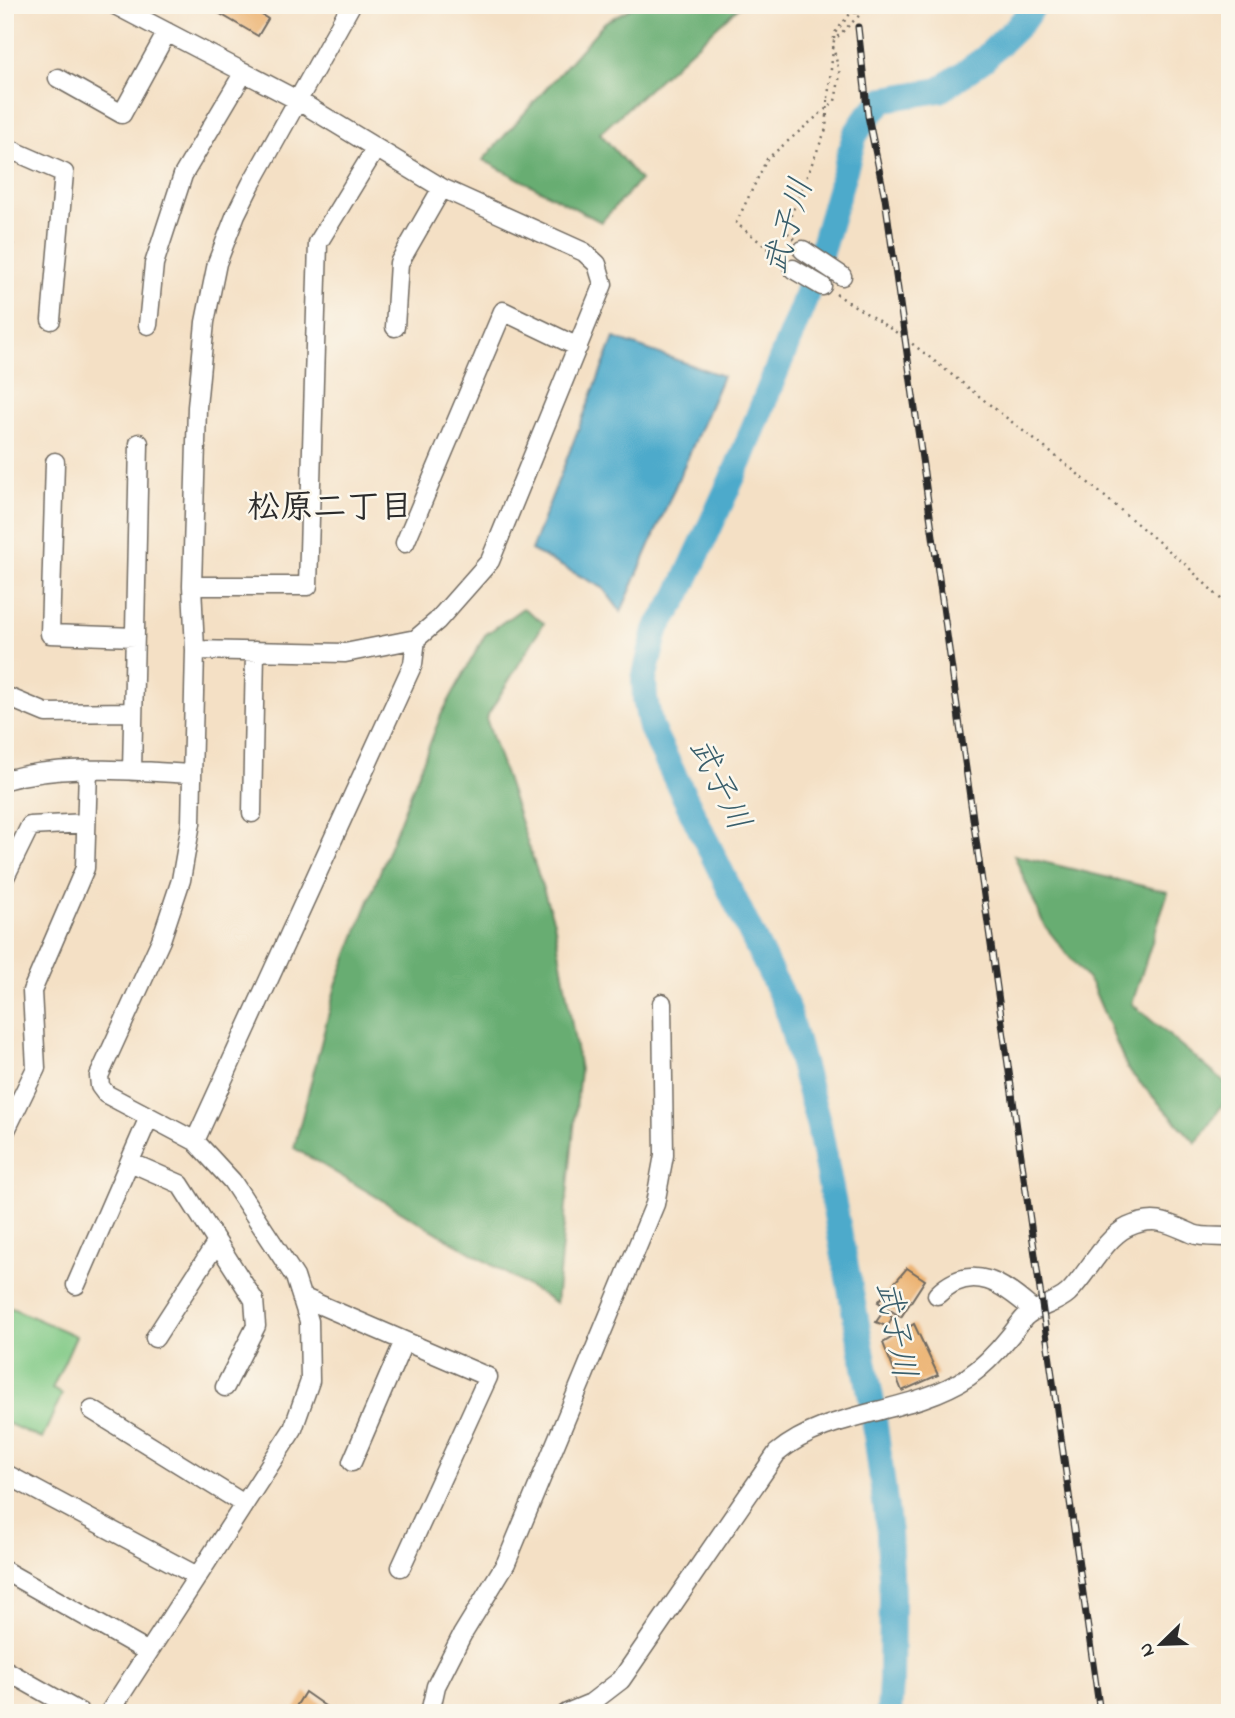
<svg xmlns="http://www.w3.org/2000/svg" width="1235" height="1718" font-family="'Indie Flower','Klee One',sans-serif">
<style>
.green{fill:#80c985;stroke:#567a58;stroke-width:2}
.forest{fill:#68ad72;stroke:#4a6c4e;stroke-width:2}
.water{fill:#4daacb;stroke:#3c6a7b;stroke-width:2}
.lines{fill:none;stroke-linecap:round;stroke-linejoin:round}
.river{stroke:#4daacb;stroke-width:26}
.building{fill:#ecb372}
.minor-casing{stroke:#716a61;stroke-width:21}
.path{stroke:#716a61;stroke-width:2.5;stroke-dasharray:2 5;stroke-linecap:butt}
.minor{stroke:#fff;stroke-width:18}
.rail-casing{stroke:#2b2b2b;stroke-width:7}
.rail{stroke:#fbf7ec;stroke-width:4.5;stroke-dasharray:13;stroke-linecap:butt}
.path-bridge{stroke:#716a61;stroke-width:2.5;stroke-dasharray:2 5;stroke-linecap:butt}
.labels{text-anchor:middle;dominant-baseline:central;stroke-width:5;stroke-linejoin:round;paint-order:stroke}
.water-label{font-size:33px;font-style:italic;fill:#395e6b;stroke:#fbf7ec}
.neighbourhood-label{font-size:33px;font-weight:bold;fill:#2b2b2b;stroke:#fbf7ec}
</style>
<rect width="100%" height="100%" fill="#fbf7ec"/>
<filter id="ink" filterUnits="userSpaceOnUse"><feTurbulence type="fractalNoise" baseFrequency=".0143" numOctaves="2"/><feDisplacementMap in="SourceGraphic" scale="14" xChannelSelector="R" yChannelSelector="G"/><feConvolveMatrix kernelMatrix="1 2 1 2 8 2 1 2 1" color-interpolation-filters="sRGB"/></filter>
<filter id="wash" filterUnits="userSpaceOnUse"><feTurbulence type="fractalNoise" baseFrequency=".00686" numOctaves="4" result="noise"/><feDisplacementMap in="SourceGraphic" scale="28" xChannelSelector="R" yChannelSelector="G"/><feGaussianBlur stdDeviation="1.57" result="paint"/><feColorMatrix in="noise" values="0 0 0 0 0 0 0 0 0 0 0 0 0 0 0 0 0 1.4 0 .05"/><feComposite in="paint" operator="in"/></filter>
<g filter="url(#wash)">
<rect width="100%" height="100%" fill="#f4e0c5"/>
<path class="green" d="M5,1305L76,1336L52,1389L62,1394L42,1439L7,1423L5,1427Z"/>
<path class="forest" d="M637,5H741L600,133L640,180L601,222L483,160L605,22Z
M523,608L544,623L486,718L554,922L580,1070L556,1303L294,1148L336,985L441,715L485,635Z
M1014,855L1168,892L1132,1004L1230,1087V1094L1196,1143L1128,1070L1092,985L1044,925Z"/>
<path class="water" d="M614,338L723,376L621,612L603,588L531,550Z"/>
<g class="lines">
<path class="river" d="M889,1713L891,1681L892,1597L889,1533L872,1403L819,1126L786,1005L651,728L645,699L644,679L656,630L678,596L741,459L802,307L824,242L855,135L867,117L885,99L940,90L984,59L1022,22L1034,5"/>
</g>
<g id="blocks">
<path class="building" d="M205,5H252L251,8L268,19L258,36Z
M907,1268L925,1280L901,1317L878,1302Z
M883,1312L892,1317L888,1327L876,1322Z
M914,1324L938,1375L902,1391L883,1343Z
M305,1692L335,1713H292Z"/>
</g>
</g>
<g filter="url(#ink)">
<use href="#blocks" fill-opacity="0" stroke="#716a61" stroke-width="2"/>
<g class="lines">
<g class="minor-casing">
<path id="minor" d="M115,5L297,100L442,188L584,252L597,264L603,284L490,561L437,621L416,639L345,653L195,650
M58,78L122,114L167,32
M5,147L64,173L51,320
M803,250L842,276
M793,269L822,286
M148,325L154,264L183,175L244,72
M395,327L399,263L442,188
M55,462L50,634L135,637
M405,543L503,311L578,347
M192,586H308L318,243L376,148
M10,698L46,713L133,712
M132,771L139,443
M5,780C65,763 129,771 191,774
M252,813L255,651
M5,877L30,826L86,823
M5,1132L36,1068L32,991L85,868L88,769
M195,1141L413,664L416,639
M130,1162L180,1184L254,1300L256,1326L225,1387
M76,1285L149,1117
M937,1295C972,1260 1005,1285 1034,1311
M302,1297L488,1377L401,1567
M155,1338L217,1242
M92,1410L244,1504
M352,1462L404,1341
M6,1474L197,1576
M5,1571L148,1652
M5,1670L81,1713
M109,1713L293,1429L310,1381L309,1321L295,1277L232,1181L195,1141L106,1094L100,1086L99,1076L161,940L181,880L191,823L195,650L192,586L197,407L205,322L217,263L236,214L251,184L351,5
M430,1713L436,1686L462,1635L506,1563L655,1204L664,1155L662,1003
M567,1713L591,1703L621,1680L777,1453C830,1409 910,1415 968,1377C984,1366 997,1352 1009,1337C1015,1330 1020,1322 1026,1316C1038,1306 1056,1304 1068,1293C1087,1275 1104,1238 1128,1227C1155,1215 1168,1223 1193,1234C1202,1238 1219,1236 1230,1237"/>
</g>
<path class="path" d="M834,39V34L857,5
M828,98L834,40L870,5
M794,239L785,230L826,129L827,116
M5,243L13,244L5,292
M780,258L736,223L767,159L835,101L840,75L837,63
M836,294L905,338L1073,470L1186,565L1230,608"/>
<use href="#minor" class="minor"/>
<g class="rail-casing">
<path id="rail" d="M855,5L856,10
M858,27L868,116L885,198L1100,1713"/>
</g>
<use href="#rail" class="rail"/>
<path class="path-bridge" d="M833,46L837,63
M827,116L828,98"/>
</g>
</g>
<g class="labels">
<g class="water-label">
<text transform="translate(790 227) rotate(-73)">武子川</text>
<text transform="translate(718 785) rotate(64)">武子川</text>
<text transform="translate(894 1330) rotate(79)">武子川</text>
</g>
<g class="neighbourhood-label">
<text x="330" y="509">松原二丁目</text>
</g>
</g>
<rect width="1235" height="1718" fill="none" stroke="#fbf7ec" stroke-width="28"/>
<g transform="translate(1161 1644) rotate(247)" stroke="#fbf7ec" stroke-width="5" paint-order="stroke">
<path d="M0-5L12 26L0 18L-12 26Z" fill="#2b2b2b"/>
<text y="-10" font-size="19" font-weight="bold" text-anchor="middle" fill="#2b2b2b">N</text>
</g>
</svg>
